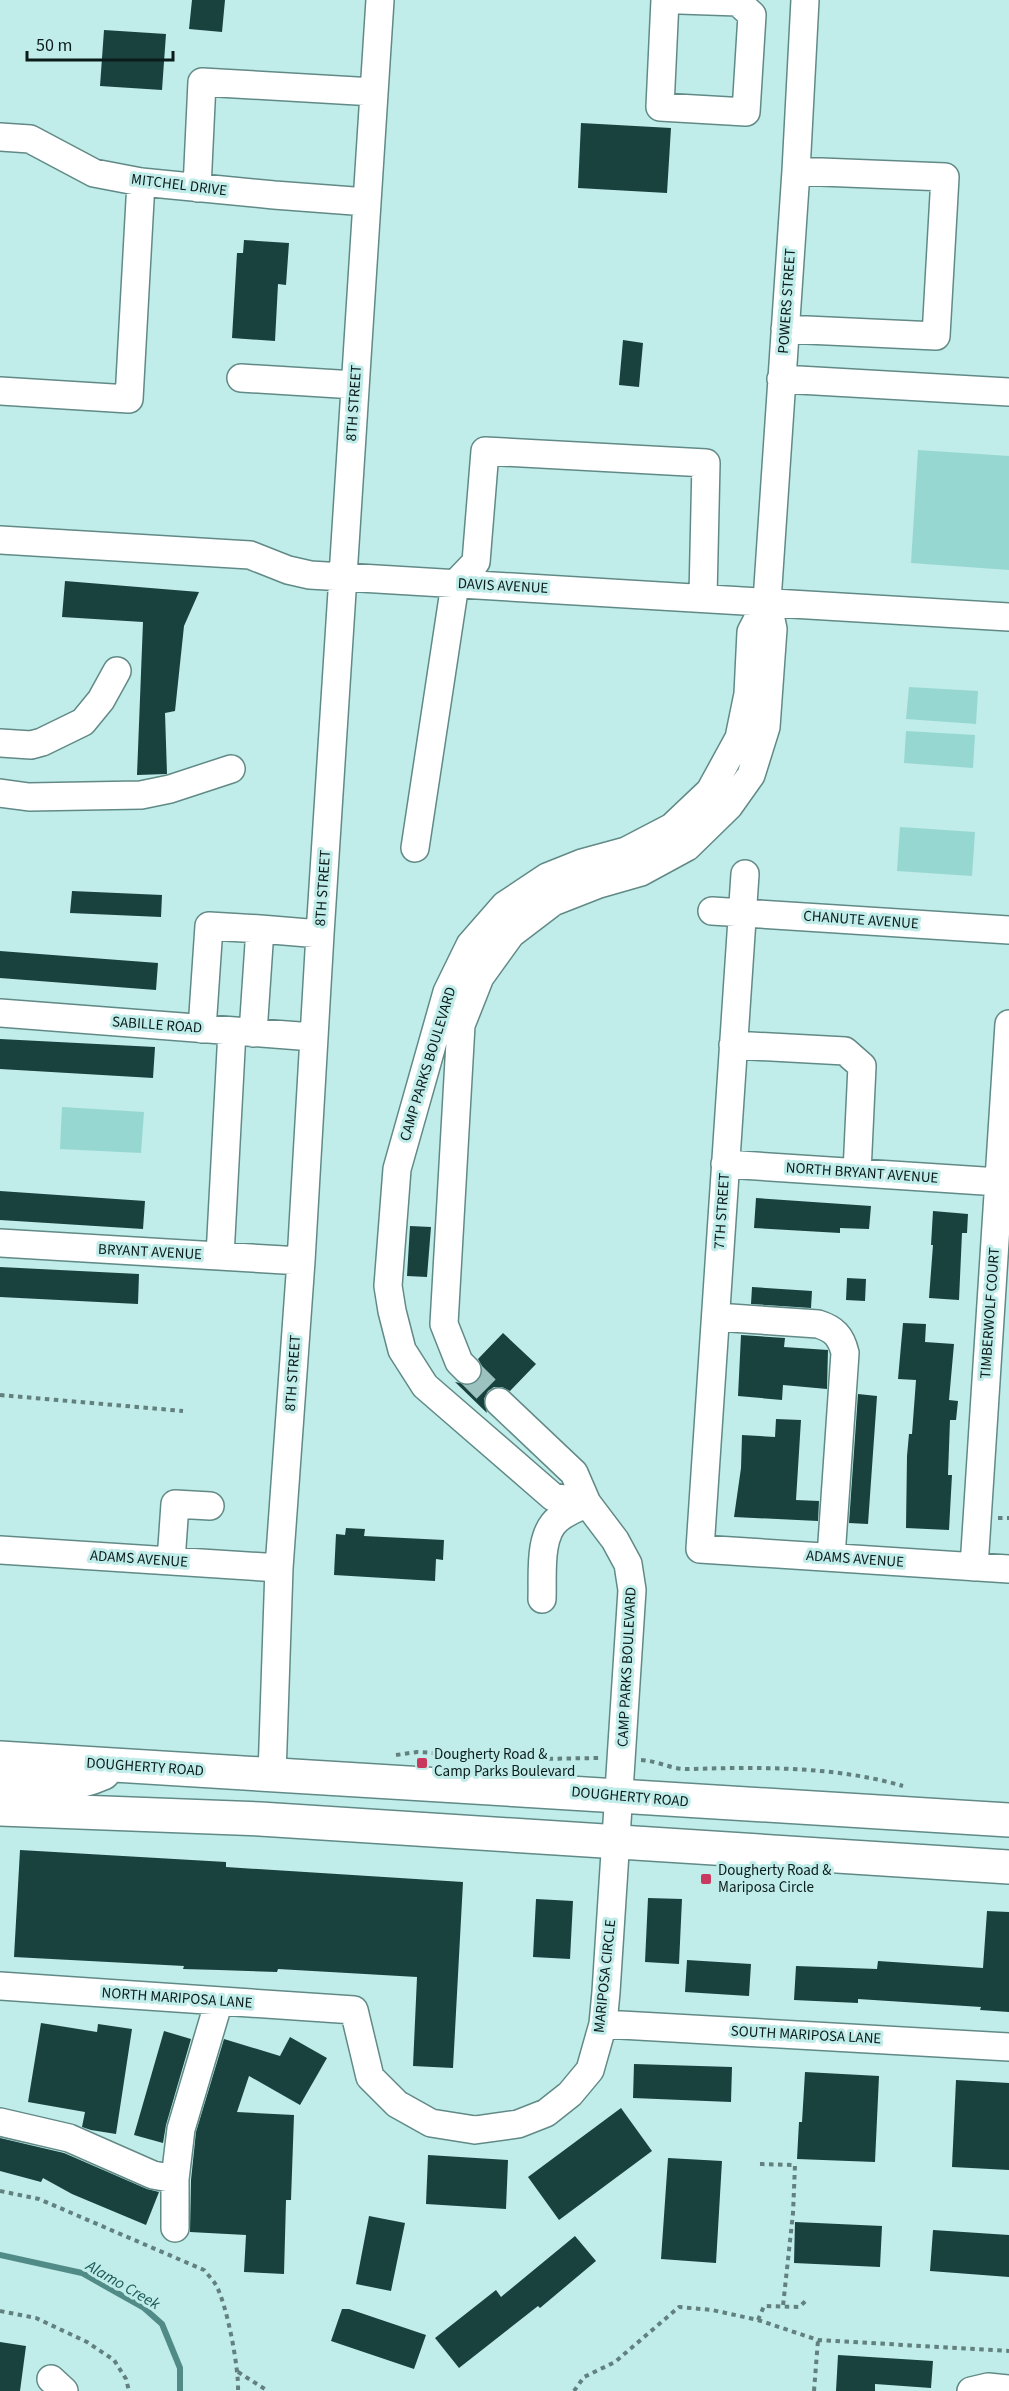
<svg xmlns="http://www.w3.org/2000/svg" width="1009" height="2391" font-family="'Source Sans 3',sans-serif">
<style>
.green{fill:#97d7d2}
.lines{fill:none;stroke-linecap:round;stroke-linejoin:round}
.stream{stroke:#518b87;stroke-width:6}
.building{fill:#19423f}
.minor-tunnel{stroke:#9cc2c0;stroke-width:27;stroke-dasharray:27 14;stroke-linecap:butt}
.minor-casing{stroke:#618a87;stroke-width:30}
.major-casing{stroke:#618a87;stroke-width:36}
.path{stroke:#62807e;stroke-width:4;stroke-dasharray:4.5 4.5;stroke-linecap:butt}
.minor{stroke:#fff;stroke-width:27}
.major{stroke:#fff;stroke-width:33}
.poi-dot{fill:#c9395d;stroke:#c0ece9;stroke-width:2}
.labels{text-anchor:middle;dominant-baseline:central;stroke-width:6;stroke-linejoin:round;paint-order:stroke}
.street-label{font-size:15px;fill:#0b1c1b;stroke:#c0ece9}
.poi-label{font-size:15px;fill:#0b1c1b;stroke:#c0ece9;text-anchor:start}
.water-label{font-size:16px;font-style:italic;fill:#1a5956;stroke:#c0ece9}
</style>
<rect width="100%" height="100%" fill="#c0ece9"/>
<path class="green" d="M918,450L1009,456V570L911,563Z
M909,687L978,691L976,724L906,719Z
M906,731L975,735L973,768L904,763Z
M900,827L975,832L972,876L897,871Z
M62,1107L144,1112L141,1153L60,1149Z"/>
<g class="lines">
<path class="stream" d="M0,2255L82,2273L144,2308L162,2324L180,2368V2391"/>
</g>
<path class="building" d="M192,0H225L222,32L189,29Z
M104,30L166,34L162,90L100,86Z
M581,123L671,128L667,193L578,188Z
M244,240L289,243L286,285L278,284L275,341L232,338L237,253H243Z
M623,340L643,343L639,387L619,385Z
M65,581L199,592L184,626L175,711L165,713L167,774L137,775L143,622L62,617Z
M72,891L162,895L161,917L70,913Z
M0,951L158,963L156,990L0,978Z
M0,1039L155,1047L153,1078L0,1069Z
M0,1191L145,1201L143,1229L0,1220Z
M756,1198L871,1206L869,1229L840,1228V1233L754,1228Z
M933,1211L968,1214L967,1233H962L959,1300L929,1298L933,1245H931Z
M410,1226L431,1227L427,1277L407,1276Z
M0,1267L139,1274L138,1304L0,1297Z
M847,1278L866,1279L865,1301L846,1300Z
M752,1287L812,1291L811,1308L751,1304Z
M903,1323L926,1324L925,1342L954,1344L949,1400L958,1401L956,1420H950L948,1475H952L949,1530L906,1528L907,1456L909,1434H912L916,1380L898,1379Z
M503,1333L536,1364L510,1391L502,1387H494L488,1391L484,1399L487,1413L455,1382L470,1385L478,1381L482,1375V1366L478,1359Z
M741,1335L785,1338L784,1347L828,1350L827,1389L783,1385L782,1400L738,1396Z
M858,1394L877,1396L868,1524L849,1523Z
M776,1419L801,1420L796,1500L819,1501L818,1521L734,1517L741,1468L742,1435L775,1437Z
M346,1528L365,1529L364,1536L444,1540L443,1560L436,1559L435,1581L334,1575L336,1534L345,1535Z
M20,1850L226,1862V1867L463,1882L453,2068L413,2066L417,1977L278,1969L277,1972L219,1970L183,1969L184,1966L14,1957Z
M648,1898L682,1899L679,1964L645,1962Z
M536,1899L573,1901L570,1959L533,1957Z
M987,1911L1009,1912V2012L980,2010L981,2007L858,1999V2003L794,2000L796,1966L877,1969L878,1961L983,1968Z
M687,1960L751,1964L749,1996L685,1992Z
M41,2023L97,2032L98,2024L132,2029L116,2134L91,2130L82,2127L85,2112L28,2102Z
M164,2031L191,2039L166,2125L163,2143L134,2135Z
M290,2037L327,2058L300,2105L249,2076L237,2112L294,2115L291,2200H286L284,2274L244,2272L246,2235L190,2232L191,2180L196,2132L224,2039L280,2056Z
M634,2064L732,2067L731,2102L633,2098Z
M805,2072L879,2076L875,2162L797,2159L799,2122H802Z
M956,2080L1009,2083V2170L952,2167Z
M621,2108L652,2151L559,2220L528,2177Z
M0,2138L64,2153L147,2189L159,2192L146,2225L72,2194L43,2178L41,2182L0,2171Z
M428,2155L508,2160L506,2209L426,2204Z
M668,2158L722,2161L716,2263L661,2259Z
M369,2216L405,2223L391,2291L356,2284Z
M795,2222L882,2226L880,2267L794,2263Z
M933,2230L1009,2235V2277L930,2271Z
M575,2236L596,2261L540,2308L538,2306L459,2368L435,2338L496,2290L501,2297Z
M342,2309H349L426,2335L414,2369L331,2341Z
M0,2342L26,2346L20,2391H0Z
M838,2355L933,2361L931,2388L875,2384V2391H836Z"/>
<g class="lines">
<path class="minor-tunnel" d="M467,1370L499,1402"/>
<g class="minor-casing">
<path id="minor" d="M665,0L660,107L746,112L752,15L738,2L680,0
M0,137L30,139L94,173L141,182L274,195L367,202
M197,188L202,82L374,92
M785,329L936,336L945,177L796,171
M241,378L355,385
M781,379L1009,392
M0,391L129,399L141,182
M0,540L250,555L288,570L310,575L1009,617
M0,743L31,745L42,742L83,722L101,700L117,671
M0,793L29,797L141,795L170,789L231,769
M415,848L455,584L476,562L485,451L706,463L703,597
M745,874L700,1549L1009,1569
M712,911L1009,930
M260,929L320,934
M0,1013L313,1037
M202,1029L209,926L260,929L253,1033
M733,1045L845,1051L862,1066L857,1172
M725,1164L999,1182
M0,1243L301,1261
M220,1256L232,1031
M716,1317L818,1324C834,1329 841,1336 845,1353L831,1557
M467,1370L459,1362L444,1324L461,1025L480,977L511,934L553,902L599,884L641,872L687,847L729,806L751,775L766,727L773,629L767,601L796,171L805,0
M587,1503L553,1497L425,1386L402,1350L392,1311L388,1286L397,1169L447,992L470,945L505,905L547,877L582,863L626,851L672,827L710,791L739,738L748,694L751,632L767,601
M0,1550L279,1568
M171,1561L175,1504L210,1506
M974,1567L1009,1024
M542,1599C543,1576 538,1535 558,1519C566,1512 578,1508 587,1503
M272,1775L279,1568L301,1261L320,934L380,0
M0,1986L354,2010L370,2077L397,2104L431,2123L475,2130L518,2124L546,2113L570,2094L590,2070L603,2024L606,1992L632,1590L628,1564L615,1540L587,1503L574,1473L499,1402
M603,2024L1009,2047
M0,2122L69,2138L153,2175L175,2179
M175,2228V2179L181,2129L219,2001
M51,2379L64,2391
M971,2391L988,2387L1009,2389"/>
</g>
<g class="major-casing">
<path id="major" d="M0,1758L1009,1820
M0,1783C38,1785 67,1789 103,1773
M0,1809L260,1819L1009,1867"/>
</g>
<path class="path" d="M0,1395L183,1411
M998,1518H1009
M396,1755L417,1752L533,1759L601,1758
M641,1760C659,1761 672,1770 690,1769C760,1767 835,1766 903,1786
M760,2164L795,2165L793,2213L783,2306
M0,2191L39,2199L204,2270C208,2275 213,2280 216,2285C227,2305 239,2368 238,2391
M0,2311L36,2318L87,2342L114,2360L126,2379L129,2391
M758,2320L764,2306L799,2307L808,2299
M238,2372L268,2391
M574,2391L584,2377L615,2362L679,2307L712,2310L758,2320L818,2340L1009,2351
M814,2391L818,2340"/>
<use href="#minor" class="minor"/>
<use href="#major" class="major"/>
</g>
<g class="poi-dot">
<rect x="416" y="1757" width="12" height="12" rx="3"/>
<rect x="700" y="1873" width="12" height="12" rx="3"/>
</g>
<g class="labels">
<g class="street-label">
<text transform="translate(179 185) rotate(7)">MITCHEL DRIVE</text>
<text transform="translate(787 301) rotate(-86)">POWERS STREET</text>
<text transform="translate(354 403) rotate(-86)">8TH STREET</text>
<text transform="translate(503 586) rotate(3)">DAVIS AVENUE</text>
<text transform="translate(323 888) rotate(-86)">8TH STREET</text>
<text transform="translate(861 920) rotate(4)">CHANUTE AVENUE</text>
<text transform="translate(157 1025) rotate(4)">SABILLE ROAD</text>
<text transform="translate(428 1064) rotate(-73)">CAMP PARKS BOULEVARD</text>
<text transform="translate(862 1173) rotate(4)">NORTH BRYANT AVENUE</text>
<text transform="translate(722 1211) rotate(-86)">7TH STREET</text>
<text transform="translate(150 1252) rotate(3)">BRYANT AVENUE</text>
<text transform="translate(990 1313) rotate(-86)">TIMBERWOLF COURT</text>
<text transform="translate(293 1373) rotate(-86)">8TH STREET</text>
<text transform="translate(139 1559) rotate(4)">ADAMS AVENUE</text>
<text transform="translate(855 1559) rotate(4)">ADAMS AVENUE</text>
<text transform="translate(627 1667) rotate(-87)">CAMP PARKS BOULEVARD</text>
<text transform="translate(145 1767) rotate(4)">DOUGHERTY ROAD</text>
<text transform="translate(630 1797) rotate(5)">DOUGHERTY ROAD</text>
<text transform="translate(605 1976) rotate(-84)">MARIPOSA CIRCLE</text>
<text transform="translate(177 1998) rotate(4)">NORTH MARIPOSA LANE</text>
<text transform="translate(806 2035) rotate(3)">SOUTH MARIPOSA LANE</text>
</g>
<g class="poi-label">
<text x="434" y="1754">Dougherty Road &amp;<tspan x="434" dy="17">Camp Parks Boulevard</tspan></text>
<text x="718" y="1870">Dougherty Road &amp;<tspan x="718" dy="17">Mariposa Circle</tspan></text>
</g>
<g class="water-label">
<text transform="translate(123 2285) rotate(30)">Alamo Creek</text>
</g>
</g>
<path d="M27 51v9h146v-9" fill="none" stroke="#0b1c1b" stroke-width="3"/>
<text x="36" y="51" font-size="18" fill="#0b1c1b" stroke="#c0ece9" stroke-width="4.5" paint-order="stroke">50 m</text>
</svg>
